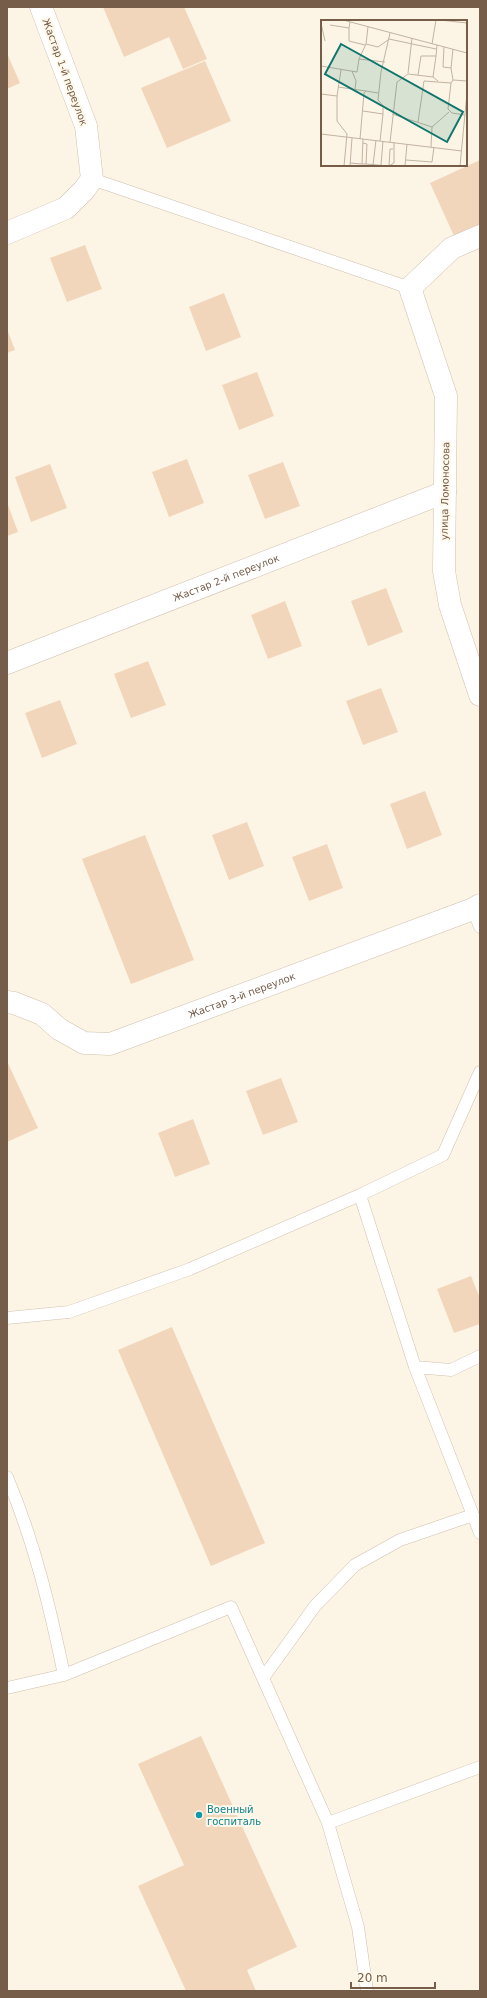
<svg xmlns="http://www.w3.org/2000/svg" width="487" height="1998" font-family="'DejaVu Sans',sans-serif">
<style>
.building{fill:#f2d6bc}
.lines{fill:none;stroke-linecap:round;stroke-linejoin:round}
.lane-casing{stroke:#d0c0ae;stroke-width:13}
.street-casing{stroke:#d0c0ae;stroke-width:23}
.lane{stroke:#fff;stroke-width:12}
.street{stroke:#fff;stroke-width:22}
.culture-dot{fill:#0f9aa8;stroke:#fff9eb;stroke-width:1.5}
.labels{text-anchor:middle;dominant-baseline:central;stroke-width:4;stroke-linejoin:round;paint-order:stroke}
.street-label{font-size:10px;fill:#755d4a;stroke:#fff9eb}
.culture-label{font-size:10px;fill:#0d838f;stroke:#fff9eb;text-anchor:start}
.inset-road{fill:none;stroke:#c2b3a2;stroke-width:1}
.view{fill:#0f766e;fill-opacity:0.15;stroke:#0f766e;stroke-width:2}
.inset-edge{fill:none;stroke:#755d4a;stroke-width:2}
</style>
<rect width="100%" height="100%" fill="#fcf5e5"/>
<path class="building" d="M103,7H184L207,59L183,69L169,37L124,57Z
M7,53L20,83L7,89Z
M205,61L231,121L167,148L141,88Z
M480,160V224L454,236L430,183Z
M85,245L102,289L67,302L50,258Z
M224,293L241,337L206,351L189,307Z
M7,329L15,350L7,353Z
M257,372L274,416L239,430L222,385Z
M187,459L204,503L169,517L152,472Z
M283,462L300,506L265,519L248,475Z
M50,464L67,508L31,522L15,477Z
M7,502L18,532L7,536Z
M386,588L403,632L368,646L351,601Z
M285,601L302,646L268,659L251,615Z
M148,661L166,705L131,718L114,674Z
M381,688L398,732L363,745L346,701Z
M60,700L77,744L42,758L25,713Z
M425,791L442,835L407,849L390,804Z
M247,822L264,866L229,880L212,835Z
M145,835L194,960L131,984L82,859Z
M327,844L343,888L309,901L292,857Z
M7,1061L38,1128L7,1142Z
M281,1078L298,1122L263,1135L246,1091Z
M193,1119L210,1164L175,1177L158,1133Z
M471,1276L480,1298V1324L454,1333L437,1289Z
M172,1327L265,1543L211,1566L118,1350Z
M201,1736L297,1947L247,1970L256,1991H186L138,1886L184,1865L138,1764Z"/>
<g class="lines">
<g class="lane-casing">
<path id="lane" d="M92,179L410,288
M473,909L480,927
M360,1195L415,1367L451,1370L480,1356
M7,1318L69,1312L190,1269L360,1195L443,1155L480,1072
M415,1367L480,1533
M7,1477C34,1541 50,1607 64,1675L231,1607L328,1823L358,1927L367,1991
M263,1678L315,1606L355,1565L400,1540L473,1515
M7,1688L64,1675
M328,1823L480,1767"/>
</g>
<g class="street-casing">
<g id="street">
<path d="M7,233L66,208L84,190L92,179L86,126L41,7"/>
<path d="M480,236L452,248L410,288L446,396L444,571L450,605L480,695"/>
<path id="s1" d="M7,663L445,492"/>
<path id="s2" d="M7,1002L14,1003L42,1014L59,1029L84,1043L110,1044L473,909L480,905"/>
</g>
</g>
<use href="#lane" class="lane"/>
<use href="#street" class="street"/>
</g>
<circle class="culture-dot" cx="199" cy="1815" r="4"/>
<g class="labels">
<g class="street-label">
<text transform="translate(65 72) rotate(70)">Жастар 1-й переулок</text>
<text transform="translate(445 491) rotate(-89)">улица Ломоносова</text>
<text stroke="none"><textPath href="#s1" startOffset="235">Жастар 2-й переулок</textPath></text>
<text stroke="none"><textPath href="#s2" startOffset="255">Жастар 3-й переулок</textPath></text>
</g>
<g class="culture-label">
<text x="207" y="1809">Военный<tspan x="207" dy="12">госпиталь</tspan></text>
</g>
</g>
<g transform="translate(321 20)">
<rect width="146" height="146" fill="#fcf5e5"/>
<path class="inset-road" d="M22,0L146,33M119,0L146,3M0,3L4,21M9,5L28,8L29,2M28,8V21L44,25M69,13L60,52L57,80L65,89L70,90M68,19L115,29M45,24L57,27L67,20M111,24L115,0M123,27L122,47L130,48L132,29M38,39L45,24L47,7M0,46L36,52L38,39L64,42M130,48L132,60M31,51L35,61L34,69M87,53L91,18M97,55L100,36H115L116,25M112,57L115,36M17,67L45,71M0,74L16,76L20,50M16,76V101L26,114L23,146M42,91L62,94V88M71,94L111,107M144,95L131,93L127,89L130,63L132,60L146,61M97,102L103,61L130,63M111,107L128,92M0,114L141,131M39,119L43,73L45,71L57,73M59,121L62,94M69,122L76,62L87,54L112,57L117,61M110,127L111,107M85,140L111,142L113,127M29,143L41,144L42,119M41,144H45L46,124L42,123M45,144L67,146M52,145L55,120M60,145L62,121M29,146L31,118M68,146L73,143V122M68,146L69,129H72M84,146L86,124M139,146L146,73"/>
<path class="view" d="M20,24L142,92L126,122L4,54Z"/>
<rect width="146" height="146" class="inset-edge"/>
</g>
<rect width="487" height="1998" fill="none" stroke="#755d4a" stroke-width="16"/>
<path d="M351 1982v6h84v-6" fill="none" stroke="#755d4a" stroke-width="2"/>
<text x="357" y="1982" font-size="12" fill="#755d4a" stroke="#fff9eb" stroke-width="3" paint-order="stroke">20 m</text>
</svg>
